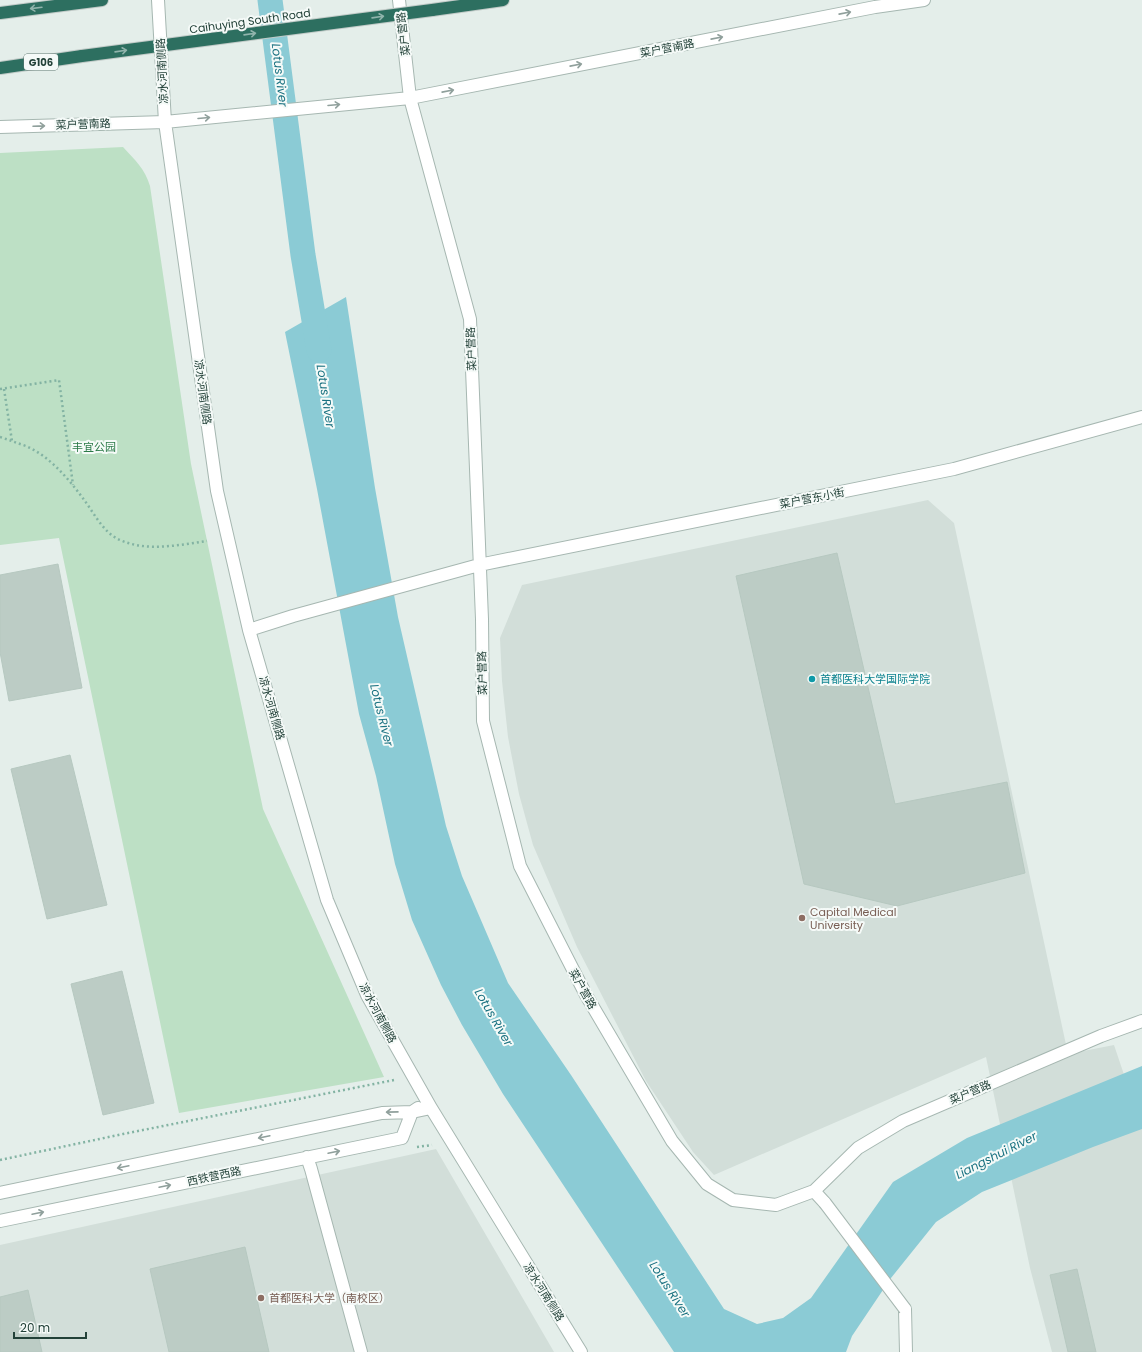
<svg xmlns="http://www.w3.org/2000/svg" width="1142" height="1352" font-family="Poppins,'Noto Sans SC',sans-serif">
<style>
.built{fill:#d2ded9}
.green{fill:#bde0c5}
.water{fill:#8bcbd5}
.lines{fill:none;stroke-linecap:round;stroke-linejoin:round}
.canal{stroke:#8bcbd5;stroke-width:25}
.building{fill:#bcccc5;stroke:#b6c8c0}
.minor-casing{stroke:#a6b7b1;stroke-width:14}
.highway-casing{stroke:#c1cac7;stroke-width:14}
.path{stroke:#83b3a3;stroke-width:2.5;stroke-dasharray:2 3;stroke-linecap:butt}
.minor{stroke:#fff;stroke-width:12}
.highway{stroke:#2d6f60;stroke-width:12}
.minor-bridge-casing{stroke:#a6b7b1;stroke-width:14;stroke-linecap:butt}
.highway-bridge-casing{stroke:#c1cac7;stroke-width:14;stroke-linecap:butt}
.minor-bridge{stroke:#fff;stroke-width:12}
.highway-bridge{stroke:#2d6f60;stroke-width:12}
.oneway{stroke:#91b4ac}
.oneway2{stroke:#90a09c}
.culture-dot{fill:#0f9aa8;stroke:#f5faf8;stroke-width:1.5}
.education-dot{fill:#8d6e63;stroke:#f5faf8;stroke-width:1.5}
.labels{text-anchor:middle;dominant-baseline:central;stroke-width:4;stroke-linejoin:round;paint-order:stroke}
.shield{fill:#f5faf8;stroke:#617872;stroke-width:1}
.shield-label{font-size:10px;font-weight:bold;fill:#224138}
.street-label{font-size:11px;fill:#224138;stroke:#f5faf8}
.park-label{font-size:11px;fill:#2b7a48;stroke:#f5faf8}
.culture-label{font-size:11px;fill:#0d838f;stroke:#f5faf8;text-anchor:start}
.education-label{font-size:11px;fill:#785e54;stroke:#f5faf8;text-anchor:start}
.water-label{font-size:12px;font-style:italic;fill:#197180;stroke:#f5faf8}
</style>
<rect width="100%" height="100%" fill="#e4eeea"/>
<path class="built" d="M928,500L954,523L1068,1054L1114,1045L1142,1128V1352H1052L1030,1268L986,1057L714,1175L693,1152L646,1081L577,947L533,845L519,794L508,737L502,681L500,638L522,585Z
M436,1149L554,1352H0V1245Z"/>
<path class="green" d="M123,147C135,160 145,169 150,186L191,464L263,809L384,1077L179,1113L59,538L0,545V153Z"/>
<path class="water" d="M346,297L375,488L398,617L446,826L462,876L508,983L571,1075L724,1309L757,1324L783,1318L811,1298L893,1182L967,1138L1142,1066V1129L1093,1147L982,1192L936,1222L891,1278L852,1336L846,1352H674L503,1094L462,1025L441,985L412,920L395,864L376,776L359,714L317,489L285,332Z"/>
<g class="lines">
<path class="canal" d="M270,0L303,255L319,350"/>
</g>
<path class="building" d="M837,553L895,804L1007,782L1025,873L897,906L804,884L736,576Z
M58,564L82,688L9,701L0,652V575Z
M70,755L107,905L47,919L11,769Z
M122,971L154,1103L103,1115L71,984Z
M245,1247L269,1352H169L150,1269Z
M1077,1269L1096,1352H1068L1050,1275Z
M28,1290L42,1352H0V1297Z"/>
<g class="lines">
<g class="minor-casing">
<path id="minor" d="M158,0L165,122L217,491L249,630L327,900L367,995L431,1108L581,1352
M399,0L410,98L470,319L482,619L483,721L520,866L586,995L672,1141L707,1184L733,1200L776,1205L814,1191
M0,127L165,122L410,98L875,7L924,0
M249,630L293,616L479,565L954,469L1142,417
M307,1157L311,1169L361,1352
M0,1193L382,1113L412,1112L418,1108
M825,1203L814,1191L858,1148L903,1121L1101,1036L1142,1021
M0,1221L402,1138L412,1112L431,1108
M905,1309L906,1352"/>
</g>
<g class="highway-casing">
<path id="highway" d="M432,10L503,0
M0,13L102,0
M0,68L82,56"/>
</g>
<path class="path" d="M0,389L59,380L73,485
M4,389L12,441
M0,437C9,440 17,443 26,446C49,456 67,477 82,497C93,511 103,533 120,540C147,552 179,545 207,541
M417,1147L432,1145
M0,1160L123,1134L394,1080"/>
<use href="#minor" class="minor"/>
<use href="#highway" class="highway"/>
<g class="minor-bridge-casing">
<path id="minor-bridge" d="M825,1203L905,1309"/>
</g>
<g class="highway-bridge-casing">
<path id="highway-bridge" d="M82,56L432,10"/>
</g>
<use href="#minor-bridge" class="minor-bridge"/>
<use href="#highway-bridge" class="highway-bridge"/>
</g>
<defs><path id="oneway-shaft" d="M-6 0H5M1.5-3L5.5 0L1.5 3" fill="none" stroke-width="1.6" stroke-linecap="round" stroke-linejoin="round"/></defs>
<g class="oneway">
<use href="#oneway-shaft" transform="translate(36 8) rotate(173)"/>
<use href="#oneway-shaft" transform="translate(378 17) rotate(-8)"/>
<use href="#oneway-shaft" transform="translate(250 34) rotate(-8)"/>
<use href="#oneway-shaft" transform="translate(121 51) rotate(-8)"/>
</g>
<g class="oneway2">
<use href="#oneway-shaft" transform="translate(845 13) rotate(-11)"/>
<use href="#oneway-shaft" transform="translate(717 38) rotate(-11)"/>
<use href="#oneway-shaft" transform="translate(576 65) rotate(-11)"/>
<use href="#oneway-shaft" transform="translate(448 91) rotate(-11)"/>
<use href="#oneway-shaft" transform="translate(334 105) rotate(-5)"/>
<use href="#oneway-shaft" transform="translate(204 118) rotate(-5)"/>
<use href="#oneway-shaft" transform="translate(39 126) rotate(-2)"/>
<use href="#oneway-shaft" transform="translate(392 1112) rotate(179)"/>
<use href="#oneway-shaft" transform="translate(264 1137) rotate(168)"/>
<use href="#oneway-shaft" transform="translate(334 1152) rotate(-12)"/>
<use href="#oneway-shaft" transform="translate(123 1167) rotate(168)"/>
<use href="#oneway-shaft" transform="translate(165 1186) rotate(-12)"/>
<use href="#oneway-shaft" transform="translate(38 1213) rotate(-12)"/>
</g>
<circle class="culture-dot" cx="812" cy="679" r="4"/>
<g class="education-dot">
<circle cx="802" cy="918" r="4"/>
<circle cx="261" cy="1298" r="4"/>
</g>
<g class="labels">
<rect class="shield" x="24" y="54" width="34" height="16" rx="3"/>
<g class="shield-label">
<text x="41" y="62">G106</text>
</g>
<g class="street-label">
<text transform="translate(250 21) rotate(-8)">Caihuying South Road</text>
<text transform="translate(403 34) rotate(-97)">菜户营路</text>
<text transform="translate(667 48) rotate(-11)">菜户营南路</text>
<text transform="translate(162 71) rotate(-93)">凉水河南侧路</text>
<text transform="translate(83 124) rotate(-2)">菜户营南路</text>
<text transform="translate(471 349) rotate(-92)">菜户营路</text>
<text transform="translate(203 392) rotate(82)">凉水河南侧路</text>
<text transform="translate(812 498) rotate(-11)">菜户营东小街</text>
<text transform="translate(482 673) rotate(-91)">菜户营路</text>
<text transform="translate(272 708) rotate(74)">凉水河南侧路</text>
<text transform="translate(583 989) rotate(61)">菜户营路</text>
<text transform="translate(378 1013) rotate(62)">凉水河南侧路</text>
<text transform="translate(970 1092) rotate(-23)">菜户营路</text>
<text transform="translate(214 1176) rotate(-12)">西铁营西路</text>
<text transform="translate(544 1292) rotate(58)">凉水河南侧路</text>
</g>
<g class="park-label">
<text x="94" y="447">丰宜公园</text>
</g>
<g class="culture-label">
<text x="820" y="679">首都医科大学国际学院</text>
</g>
<g class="education-label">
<text x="810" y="912">Capital Medical<tspan x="810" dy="13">University</tspan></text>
<text x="269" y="1298">首都医科大学（南校区）</text>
</g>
<g class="water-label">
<text transform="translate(280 75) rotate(83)">Lotus River</text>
<text transform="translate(326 396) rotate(81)">Lotus River</text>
<text transform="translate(382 715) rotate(76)">Lotus River</text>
<text transform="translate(494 1017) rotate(60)">Lotus River</text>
<text transform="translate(996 1155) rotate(-27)">Liangshui River</text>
<text transform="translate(670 1289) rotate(57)">Lotus River</text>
</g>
</g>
<path d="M14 1332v6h72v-6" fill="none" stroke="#224138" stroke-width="2"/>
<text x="20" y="1332" font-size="12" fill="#224138" stroke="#f5faf8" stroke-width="3" paint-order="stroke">20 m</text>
</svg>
